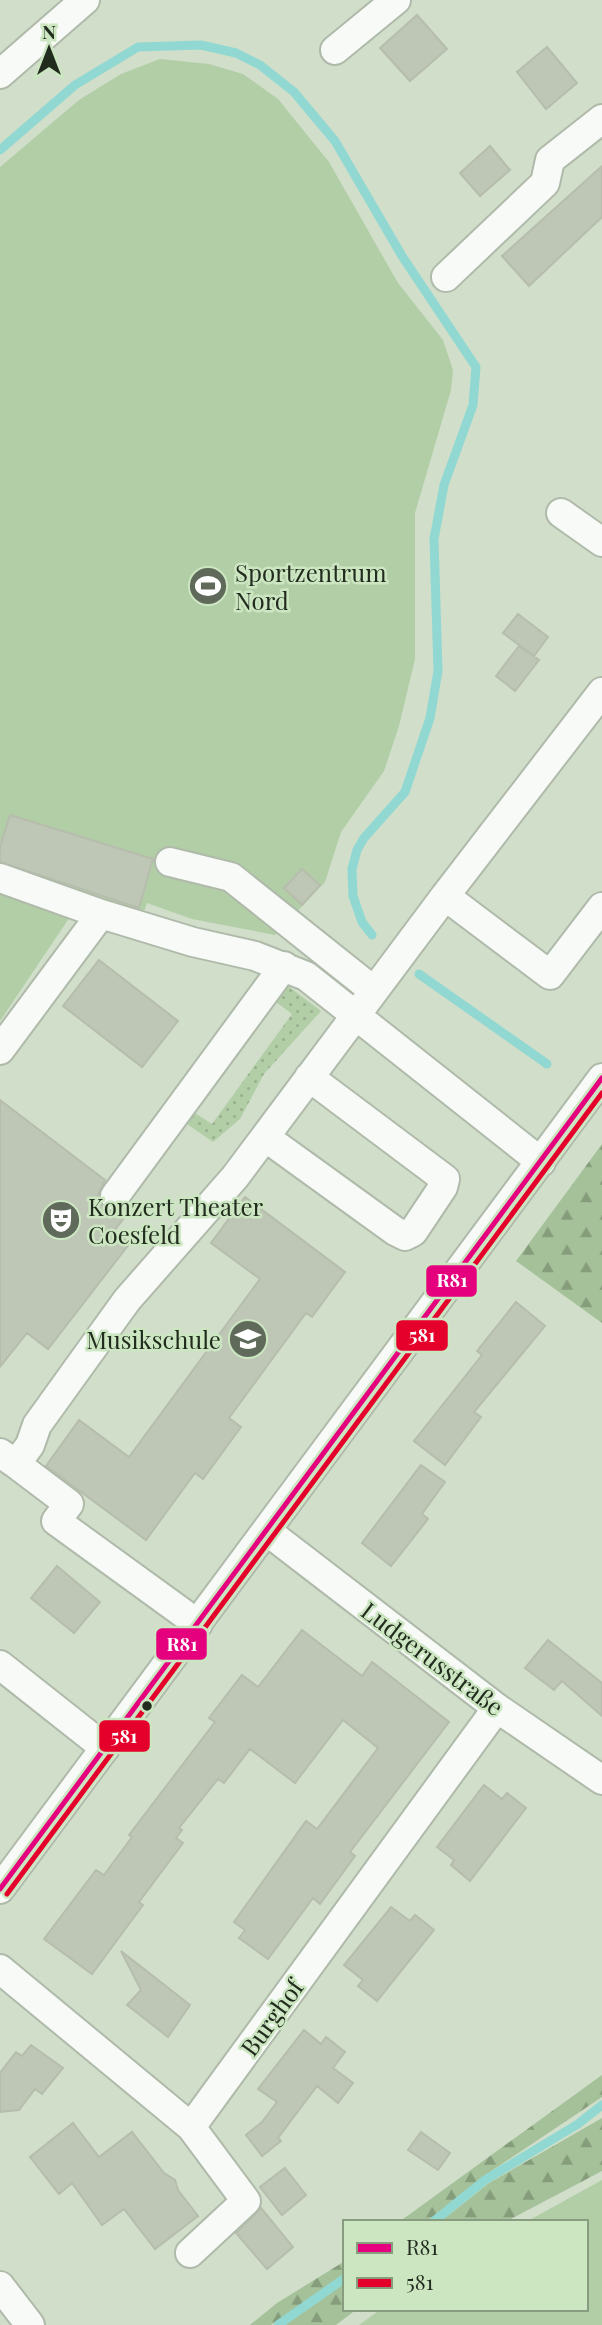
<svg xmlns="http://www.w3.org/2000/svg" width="602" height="2325" font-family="'Playfair Display',serif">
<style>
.grass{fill:url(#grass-dots)}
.forest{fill:url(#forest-firs)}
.garden{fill:#b2cea7}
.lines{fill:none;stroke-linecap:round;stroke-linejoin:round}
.stream{stroke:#91d8d2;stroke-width:9}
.building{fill:#bec6b5;stroke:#b6bdac;stroke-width:2}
.minor-casing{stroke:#afbaaa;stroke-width:32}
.minor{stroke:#f8faf7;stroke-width:28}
.bus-1-casing{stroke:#cce6c2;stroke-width:10}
.bus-2-casing{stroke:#cce6c2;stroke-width:10}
.bus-1{stroke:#e5007d;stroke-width:5}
.bus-2{stroke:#e4002b;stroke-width:5}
.bus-dot{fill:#222c1e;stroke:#cce6c2;stroke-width:2.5}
.labels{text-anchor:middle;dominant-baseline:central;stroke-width:5;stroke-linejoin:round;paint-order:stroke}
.poi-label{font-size:24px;fill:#222c1e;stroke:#cce6c2;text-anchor:start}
.street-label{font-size:24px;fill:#222c1e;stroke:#cce6c2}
.line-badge{stroke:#cce6c2;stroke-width:2.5}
.badge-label{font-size:19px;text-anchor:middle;font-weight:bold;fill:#fff}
</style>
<defs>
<pattern id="grass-dots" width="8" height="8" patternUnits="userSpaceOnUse" patternTransform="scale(1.75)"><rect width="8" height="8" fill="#b2cea7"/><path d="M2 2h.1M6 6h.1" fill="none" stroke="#99b18f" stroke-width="1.8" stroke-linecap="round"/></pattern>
<pattern id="forest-firs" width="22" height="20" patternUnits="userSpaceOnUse" patternTransform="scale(1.75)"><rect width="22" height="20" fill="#a5c199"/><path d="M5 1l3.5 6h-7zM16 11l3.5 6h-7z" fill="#869d7c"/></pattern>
</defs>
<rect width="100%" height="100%" fill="#d0deca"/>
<path class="grass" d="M288,986L321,1011L264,1074L240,1119L213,1142L187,1124L195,1113L212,1124L292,1014L276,1002Z"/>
<path class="forest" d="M602,1144V1323L516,1261Z
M602,2075V2097L484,2176L426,2222H399Z
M602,2118V2171L505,2222H440L489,2183Z
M345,2261V2274L271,2325H250L277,2303Z
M345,2283V2309H357L336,2325H285Z"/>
<path class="garden" d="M160,59L209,64L243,74L278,99L329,162L398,283L443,340L453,370L451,390L415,513V659L399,726L384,771L341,832L325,882L275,935L192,919L147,903L143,914L84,896L0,1021V167L79,100L121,74Z
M602,2180V2325H359L381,2309H586V2222H526Z"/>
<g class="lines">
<path class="stream" d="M0,150L75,85L138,47L201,45L236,53L260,65L294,92L335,141L402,256L476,367L473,405L444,485L434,539L438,671L430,718L405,792L364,838L357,850L352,869L353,896L362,922L372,935
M419,974L547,1064
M433,2222L485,2180L578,2124L602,2105
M278,2325L345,2278"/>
</g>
<path class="building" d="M417,15L447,49L410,81L380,48Z
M547,47L577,83L546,109L517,72Z
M490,146L510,170L480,196L460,173Z
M602,166V217L529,286L502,256Z
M518,614L548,637L534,656L503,633Z
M519,646L539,660L515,691L496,676Z
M10,815L153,859L139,908L0,862V847Z
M302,869L320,885L302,905L284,888Z
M99,960L178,1021L142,1067L63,1006Z
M0,1100L105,1180L98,1195L105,1209L114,1213L128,1206L131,1209L114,1231L130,1243L48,1349L27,1333L0,1367Z
M245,1197L345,1272L312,1317L306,1313L229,1418L241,1427L203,1479L195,1473L146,1540L46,1466L79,1420L129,1457L260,1279L211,1243Z
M516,1302L545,1326L474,1412L481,1417L445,1465L414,1441L482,1355L477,1351Z
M421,1465L445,1482L422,1514L428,1519L391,1566L362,1543Z
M57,1566L100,1602L74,1633L31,1598Z
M302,1630L362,1676L372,1662L449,1722L350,1852L355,1856L320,1904L313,1898L268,1959L239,1938L245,1930L234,1922L306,1821L317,1829L378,1748L343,1720L295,1783L250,1749L224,1783L218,1779L179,1828L182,1830L176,1838L183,1843L139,1902L143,1905L92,1974L44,1939L96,1870L104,1875L132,1837L129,1835L215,1722L209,1718L242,1675L258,1687Z
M548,1640L602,1683V1716L562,1681L554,1690L525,1668Z
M484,1785L502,1799L507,1793L526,1808L470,1881L451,1865L454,1860L437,1847Z
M391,1907L410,1921L415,1915L434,1930L377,2001L358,1986L363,1980L344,1965Z
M121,1951L190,2005L168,2037L127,2005L141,1990Z
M304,2030L321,2044L326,2037L345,2052L333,2068L353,2083L338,2103L317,2086L278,2138L281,2141L262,2156L246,2135L262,2122L277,2102L258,2089Z
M31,2045L63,2068L42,2094L35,2089L19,2110L0,2112V2073L16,2052L22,2056Z
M73,2123L99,2157L132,2132L164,2173L175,2180L178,2190L198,2216L155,2249L124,2209L102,2225L72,2183L59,2194L30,2157Z
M421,2132L450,2153L438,2170L408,2150Z
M285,2168L306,2195L282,2215L260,2187Z
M261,2208L293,2247L267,2269L236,2233Z"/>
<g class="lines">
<g class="minor-casing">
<path id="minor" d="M335,50L396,0
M0,74L85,0
M446,277L545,183L550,160L602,119
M561,513L602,542
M602,692L445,896L550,975L602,907
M170,862L231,877L374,991
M0,878L101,914L193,942L255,956L306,976L541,1162
M0,1050L101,914
M265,1137L395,1231L405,1236L413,1232L443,1187L445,1179L309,1077
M115,1196L284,966
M0,1453L16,1464L30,1445L37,1425L127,1300L235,1177L445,896
M16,1464L69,1504L56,1521L198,1624
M268,1532L497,1708L602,1780
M0,1665L105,1748
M0,1889L602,1078
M0,1969L191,2127L497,1708
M190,2253L246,2201L191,2127
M0,2286L30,2325"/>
</g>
<use href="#minor" class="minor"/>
<g class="bus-1-casing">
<path id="bus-1" d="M0,1889L602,1078"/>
</g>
<g class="bus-2-casing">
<path id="bus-2" d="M7,1894L602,1093"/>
</g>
<use href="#bus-1" class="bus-1"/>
<use href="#bus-2" class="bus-2"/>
</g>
<defs>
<g id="stadium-disc" transform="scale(2.0125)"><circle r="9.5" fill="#5f6a5a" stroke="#cce6c2"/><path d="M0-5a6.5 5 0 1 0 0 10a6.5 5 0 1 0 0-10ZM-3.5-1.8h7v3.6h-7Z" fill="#fff"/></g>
<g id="theatre-disc" transform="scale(2.0125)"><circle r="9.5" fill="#5f6a5a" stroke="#cce6c2"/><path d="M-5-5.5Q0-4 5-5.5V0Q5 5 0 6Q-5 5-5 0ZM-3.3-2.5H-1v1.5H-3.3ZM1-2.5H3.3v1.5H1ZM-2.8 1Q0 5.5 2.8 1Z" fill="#fff"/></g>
<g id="university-disc" transform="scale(2.0125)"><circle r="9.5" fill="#5f6a5a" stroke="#cce6c2"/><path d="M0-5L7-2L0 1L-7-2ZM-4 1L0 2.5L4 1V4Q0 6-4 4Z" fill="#fff"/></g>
</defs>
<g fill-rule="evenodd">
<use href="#stadium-disc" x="208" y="586"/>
<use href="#theatre-disc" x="61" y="1220"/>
<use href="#university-disc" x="248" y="1339"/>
</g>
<circle class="bus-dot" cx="147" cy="1706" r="6"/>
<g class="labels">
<g class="poi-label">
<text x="235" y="572">Sportzentrum<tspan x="235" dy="28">Nord</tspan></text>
<text x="88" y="1206">Konzert Theater<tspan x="88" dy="28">Coesfeld</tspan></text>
<text x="221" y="1339" text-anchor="end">Musikschule</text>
</g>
<g class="street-label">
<text transform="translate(433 1658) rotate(37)">Ludgerusstraße</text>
<text transform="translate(271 2017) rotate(-54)">Burghof</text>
</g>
</g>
<g class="line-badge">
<rect x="425" y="1264" width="53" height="34" rx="7" fill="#e5007d"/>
<rect x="395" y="1319" width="54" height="33" rx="7" fill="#e4002b"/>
<rect x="155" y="1627" width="53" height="34" rx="7" fill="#e5007d"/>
<rect x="98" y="1719" width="53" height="34" rx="7" fill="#e4002b"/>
</g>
<g class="badge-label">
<text x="452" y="1287">R81</text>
<text x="422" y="1342">581</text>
<text x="182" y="1651">R81</text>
<text x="124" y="1743">581</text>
</g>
<rect x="343" y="2220" width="245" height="91" fill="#cce6c2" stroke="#889c80" stroke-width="2"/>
<rect x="357" y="2243" width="35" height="10" fill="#e5007d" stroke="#889c80" stroke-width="2"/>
<text x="406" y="2255" font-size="21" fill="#222c1e">R81</text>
<rect x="357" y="2278" width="35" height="10" fill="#e4002b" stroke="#889c80" stroke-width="2"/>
<text x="406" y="2290" font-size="21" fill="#222c1e">581</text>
<g transform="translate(49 49)" stroke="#cce6c2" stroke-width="5" paint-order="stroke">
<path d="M0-5L12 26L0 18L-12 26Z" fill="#222c1e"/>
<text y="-10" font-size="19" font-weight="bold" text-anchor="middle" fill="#222c1e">N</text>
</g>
</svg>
